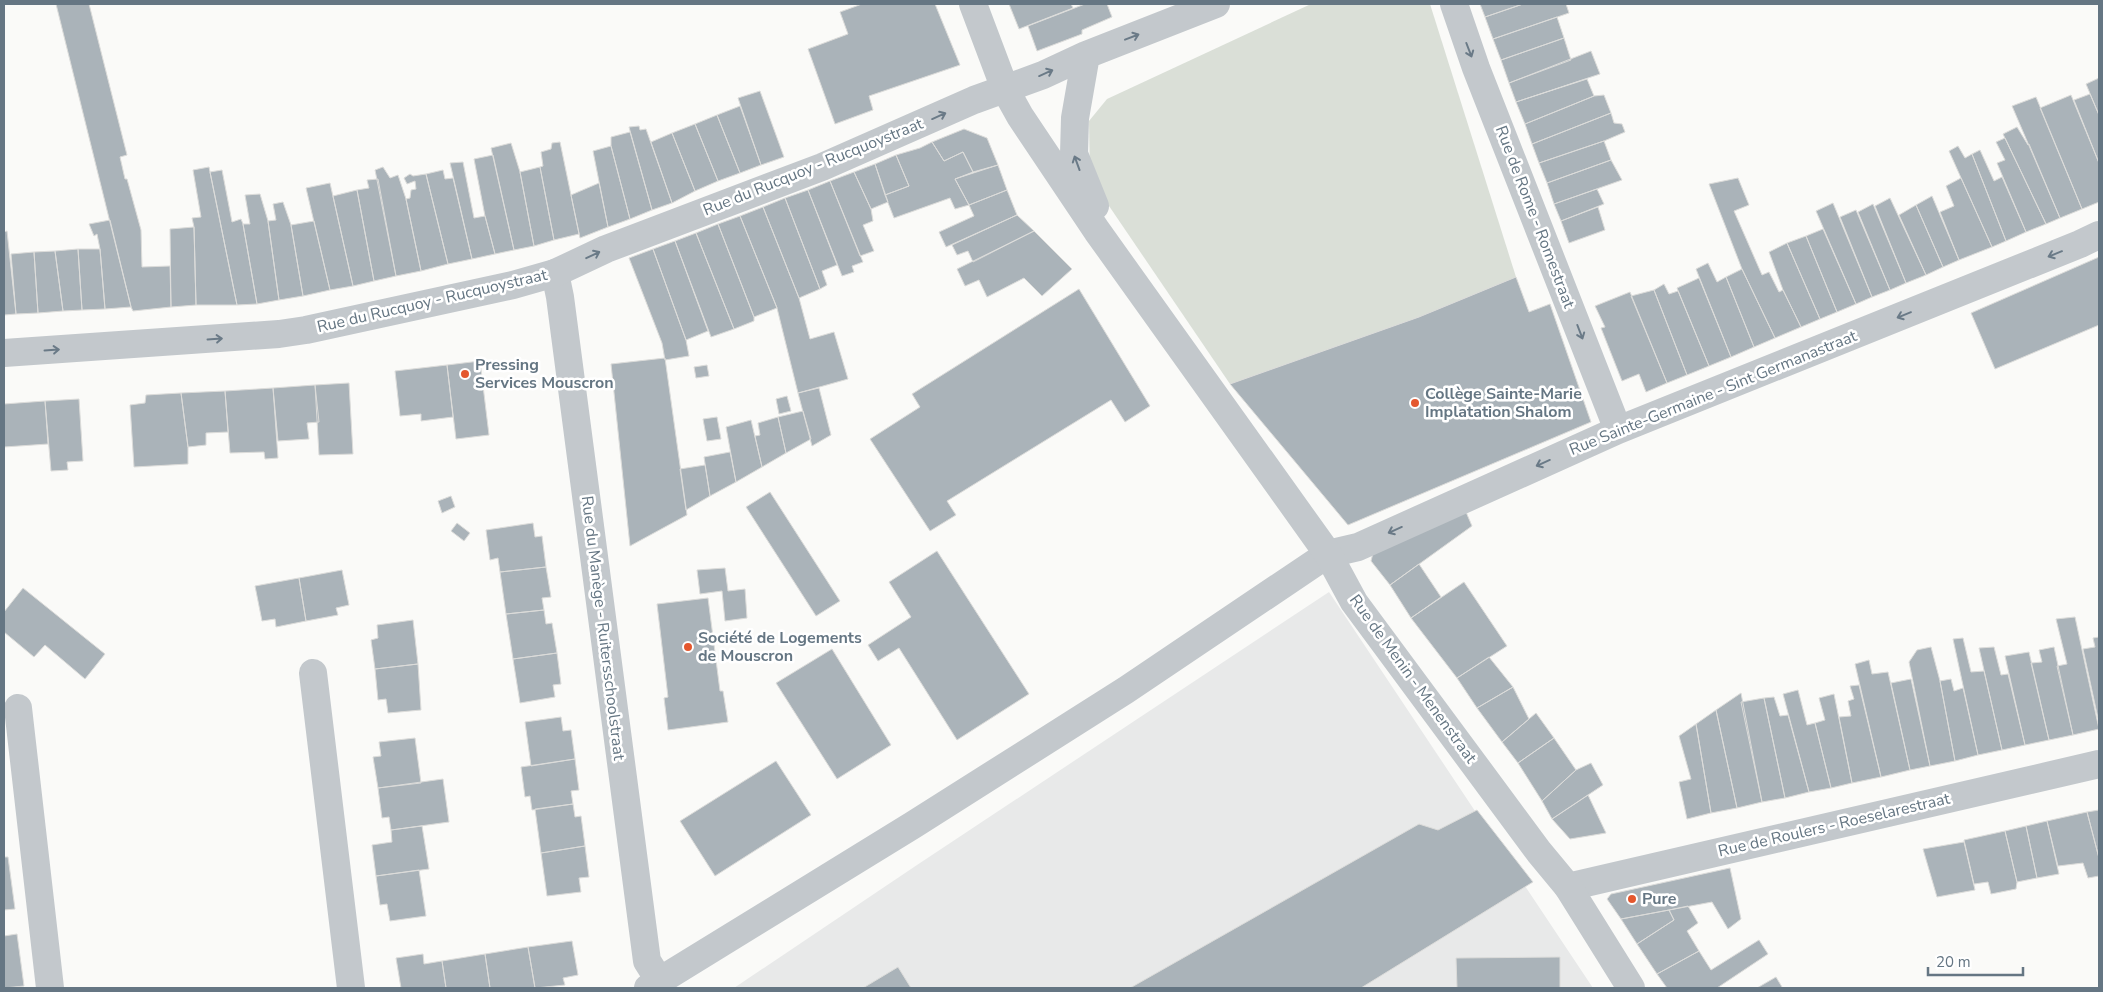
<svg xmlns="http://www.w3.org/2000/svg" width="2103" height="992" font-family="'Nunito Sans',sans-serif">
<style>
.built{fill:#e8e9e9}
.green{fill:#dadfd7}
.building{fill:#aab3b9;stroke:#dcdcda}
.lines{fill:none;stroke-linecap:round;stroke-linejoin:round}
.minor{stroke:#c3c8cc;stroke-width:28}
.tertiary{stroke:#c3c8cc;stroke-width:28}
.oneway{stroke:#6a7a87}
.poi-dot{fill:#e4572e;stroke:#fff;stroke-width:2}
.labels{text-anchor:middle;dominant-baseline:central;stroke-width:5;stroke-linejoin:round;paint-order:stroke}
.street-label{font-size:16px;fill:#657683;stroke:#fff}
.poi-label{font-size:16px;font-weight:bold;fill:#657683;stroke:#fff;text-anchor:start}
</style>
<rect width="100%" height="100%" fill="#fafaf8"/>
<path class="built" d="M1329,592L1593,988H734L917,865Z"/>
<path class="green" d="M1311,4H1430L1516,277L1419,317L1230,384L1090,178L1089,121L1107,99Z"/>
<path class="building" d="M56,4H89L127,155L120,157L125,179H127L141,230L142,267L170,266L171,307L133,311L131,307Z
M862,4H935L960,65L869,96L873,110L835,124L808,49L848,34L840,12Z
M1009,4H1071L1073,8L1019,29Z
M1085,4H1107L1112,17L1082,30V34L1037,51L1028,26Z
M1480,4H1523L1485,17Z
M1523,4H1566L1569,13L1493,39L1485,17Z
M1557,17L1564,38L1501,60L1493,39Z
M1564,38L1571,60L1509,83L1501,60Z
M1591,51L1600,74L1516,102L1509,83Z
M2099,78V115L2086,84Z
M1587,79L1594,96L1525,124L1516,102Z
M760,91L784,157L761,165L738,98Z
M2090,94L2099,115V163L2074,100Z
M1604,95L1611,113L1532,144L1525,124L1594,96Z
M2071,95L2099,163V202L2082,209L2040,108Z
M2036,97L2082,209L2060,218L2012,106Z
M740,106L761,165L740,173L717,115Z
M1611,113L1614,123L1622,124L1625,132L1604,141L1539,163L1532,144Z
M717,115L740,173L718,181L695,124Z
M695,124L718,181L695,191L672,133Z
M639,126L640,130L646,129L672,203L652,210L629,127Z
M2017,127L2028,145L2029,144L2060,218L2046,224L2003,134Z
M964,129L987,138L998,165L973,172L963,152L944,161L932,142Z
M630,132L652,210L630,219L611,146V137Z
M672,133L695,191L672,203L651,142Z
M2005,138L2046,224L2026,232L1997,163L2005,160L1996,142Z
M1604,141L1611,160L1547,183L1539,163Z
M560,142L579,234L554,240L540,167L543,166L541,152L551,149L552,143Z
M932,142L944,161L963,152L973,172L955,179L969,205L955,209L950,198L894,218L885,195L909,186L896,155L920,148Z
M511,143L520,172L534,246L514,250L491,148Z
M611,146L630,219L608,227L593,151Z
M1958,146L1965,158L1972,154L2006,241L1992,247L1949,151Z
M1980,150L1994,181L2002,177L2026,232L2006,241L1972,154Z
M493,155L514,250L495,254L485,216L474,159Z
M896,155L909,186L885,195L875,164Z
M1611,160L1622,180L1554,204L1547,183Z
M463,162L474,218L485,216L495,254L472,259L450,163Z
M875,164L888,202L871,209L854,172Z
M998,165L1007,190L969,205L955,179Z
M209,167L210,172L237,305H196L194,227L192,218L201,217L193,170Z
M383,167L390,178L398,175L406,199L421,271L396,276L375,170Z
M540,167L554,240L534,246L520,172Z
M222,170L232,222L241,219L243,224L257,304L237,305L210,172Z
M443,170L445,179L453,178L472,259L448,264L426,174Z
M854,172L871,209L873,221L863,225L874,251L860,256L830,181Z
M410,174L413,176L426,174L448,264L421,271L406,199L410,198L411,190L416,189L415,181L407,184L404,178Z
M1738,178L1749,205L1734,211L1762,275L1769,272L1779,292L1783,290L1801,327L1775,338L1742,269L1709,184Z
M1961,178L1992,247L1959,260L1940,212L1954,206L1946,186Z
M378,179L396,276L374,281L357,190L369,188L367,180Z
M830,181L863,262L852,266L854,272L842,276L808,190Z
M330,183L353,286L330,290L306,188Z
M599,183L608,227L580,238L571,195Z
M1597,189L1604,204L1561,221L1554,204Z
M357,190L374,281L353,286L333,196Z
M808,190L837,265L822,271L827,285L820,289L785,198Z
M1007,190L1017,215L946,247L939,232L974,216L969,205Z
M260,194L268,221L279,300L257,304L243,224H250L245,195Z
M1932,196L1959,260L1943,267L1916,205Z
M785,198L820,289L799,298L763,207Z
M1890,198L1926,275L1906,283L1875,206Z
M283,202L291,225L303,296L279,300L268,221L276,220L273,204Z
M1833,203L1872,297L1856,304L1816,211Z
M1873,204L1906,283L1890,290L1858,212Z
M1916,205L1943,267L1926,275L1899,215Z
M763,207L799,298L810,339L834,332L848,379L798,393L777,308L740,216Z
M1598,207L1605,230L1569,243L1561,221Z
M1856,210L1890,290L1872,297L1840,217Z
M1017,215L1034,231L973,262L968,251L957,255L952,245Z
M740,216L777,308L754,317L718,224Z
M110,220L131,307L105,309L100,249L97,234L94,236L89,224Z
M314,221L330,290L303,296L291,225Z
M718,224L754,317V321L734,329L696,233Z
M194,227L196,305L171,307L170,229Z
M1823,229L1856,304L1837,312L1806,236Z
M7,231L16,314L4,315V232Z
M1034,231L1072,269L1042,296L1024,278L987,297L979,280L965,286L957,269Z
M696,233L734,329L711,337L675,241Z
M1806,236L1837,312L1820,319L1787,243Z
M675,241L708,331L686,340L653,249Z
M1787,243L1820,319L1801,327L1783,290L1769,252Z
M78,249H100L105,309L82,310Z
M78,249L82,310L63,311L55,251Z
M653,249L686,340L689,356L665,360L662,343L629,258Z
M55,251L63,311L38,313L34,252Z
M34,252L38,313L16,314L11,254Z
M2099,257V325L1995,369L1971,313Z
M1708,263L1717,282L1726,277L1754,347L1731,357L1696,269Z
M1742,269L1775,338L1754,347L1726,277Z
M1516,277L1529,312L1550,304L1591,422L1348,525L1230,384L1419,317Z
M1699,278L1731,357L1709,366L1677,288Z
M1664,284L1669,294L1678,291L1709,366L1687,375L1654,290Z
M1079,289L1150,406L1125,422L1111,400L947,501L956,515L930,531L870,439L920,407L912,394Z
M1654,290L1687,375L1667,383L1631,296Z
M1630,292L1667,383L1646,392L1639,374L1622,381L1601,328L1605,327L1595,306Z
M665,358L687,515L630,546L611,364Z
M480,361L489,435L456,439L447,365Z
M447,365L453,417L421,421V414L400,416L395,371Z
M707,365L709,376L696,378L694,367Z
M349,383L353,454L319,455L315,385Z
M315,385L319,422L307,423L309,439L278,441L273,388Z
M273,388L278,458L265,459L264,452L230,453L225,391Z
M819,388L831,435L812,446L798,393Z
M225,391L228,432L206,433V445L188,447L181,393Z
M181,393L188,447V464L134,467L130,405L145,403L146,395Z
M787,396L791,411L779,414L776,399Z
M79,399L83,461L67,462L68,470L51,471L45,401Z
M45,401L48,444L4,447V404Z
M803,411L811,439L786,453L778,417Z
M717,417L721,439L707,441L703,419Z
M778,417L786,453L762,467L755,436L760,435L758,423Z
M751,420L762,467L736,482L726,427Z
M730,452L736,482L710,496L704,457Z
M705,465L710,496L686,510L680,469Z
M770,492L840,601L816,616L746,507Z
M451,496L455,507L442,513L438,501Z
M1466,512L1472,526L1390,585L1371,561L1373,553Z
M457,523L470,533L464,541L451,531Z
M533,523L535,537L542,536L546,567L500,572L498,558L490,560L486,530Z
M937,551L1029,694L957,740L899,648L878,661L868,645L911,617L889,582Z
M1419,564L1441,597L1411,618L1390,585Z
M546,567L551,597L542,598L544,610L506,614L500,572Z
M725,568L728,591L745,589L747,618L725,621L722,591L700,594L697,570Z
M342,570L349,605L336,608L338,615L306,621L299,578Z
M299,578L306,621L276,627L275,619L262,621L255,586Z
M1464,582L1507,646L1457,678L1411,618Z
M23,588L105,654L85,679L45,645L34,657L4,632V612Z
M708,598L720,691H723L728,722L668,730L664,698L668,697L657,604Z
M544,610L546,624L552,623L557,653L513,659L506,614Z
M2075,617L2099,729L2073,735L2057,666L2067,664L2056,619Z
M413,620L418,664L375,669L371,640L378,638L377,625Z
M2099,637V723L2083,649L2095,647L2093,638Z
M1963,638L1971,672L1984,671L2002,750L1978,755L1953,639Z
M1931,647L1940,681L1955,761L1930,766L1909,662L1917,650Z
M1994,647L2001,675L2008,674L2025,745L2002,750L1979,648Z
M2054,647L2073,735L2049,740L2031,663L2042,662L2039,650Z
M832,649L891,745L837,779L776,683Z
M2029,652L2049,740L2025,745L2005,656Z
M557,653L561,684L553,685L555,697L520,703L513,659Z
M1489,657L1513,687L1477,708L1457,678Z
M1869,660L1872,674L1888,672L1910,770L1881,777L1855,664Z
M418,664L421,710L388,713L386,699L378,700L375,669Z
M1911,679L1930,766L1910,770L1891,683Z
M1951,679L1954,691L1963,688L1978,755L1955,761L1940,681Z
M1859,685L1881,777L1852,783L1839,717L1851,716L1848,701L1854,699L1850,686Z
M1513,687L1529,719L1502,742L1477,708Z
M1798,690L1807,725L1815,723L1831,788L1809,792L1783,694Z
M1741,693L1762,802L1737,808L1716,710Z
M1834,694L1852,783L1831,788L1815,723L1825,720L1819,698Z
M1774,697L1780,716L1788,715L1809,792L1785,798L1764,698Z
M1764,698L1785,798L1762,802L1741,702Z
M1716,710L1737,808L1711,813L1696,724Z
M1536,713L1554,738L1518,763L1502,742Z
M561,717L563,731L571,730L575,759L531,766L525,722Z
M1696,724L1711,813L1687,819L1679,782L1691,779L1679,736Z
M415,738L421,783L378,788L373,757L381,756L379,742Z
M1554,738L1576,770L1542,801L1518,763Z
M575,759L579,790L571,791L573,804L532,810L530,796L525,797L521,767Z
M776,761L811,815L715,876L680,821Z
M1591,763L1603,785L1552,819L1542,801L1576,770Z
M443,779L449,822L391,830L389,817L382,818L378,788Z
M1588,795L1606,833L1570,839L1552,819Z
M573,804L575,817L581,816L585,846L541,853L535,809Z
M1477,810L1533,882L1361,988H1130L1419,824L1438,830Z
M2099,810V858L2087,812Z
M2087,812L2099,858V876L2088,878L2083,863L2058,866L2047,821Z
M2047,821L2059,874L2037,878L2026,826Z
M422,826L429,869L376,876L372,845L392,842L391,830Z
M2026,826L2037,878L2017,882L2005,831Z
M2005,831L2017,882L2016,889L1991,894L1988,882L1974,884L1964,840Z
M1964,842L1975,890L1937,897L1923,849Z
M585,846L589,877L579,878L581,892L547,896L541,853Z
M4,857H8L15,909L4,910Z
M1730,868L1741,919L1728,929L1712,902L1621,919L1607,899L1611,894Z
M419,870L426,916L390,921L387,904L380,905L376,876Z
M1688,906L1698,923L1687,931L1699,951L1657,974L1637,944L1674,920L1669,910Z
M1669,910L1674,920L1637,944L1621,919Z
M17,934L24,986L4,988V936Z
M1759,940L1768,954L1717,988H1667L1657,974L1699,951L1711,970Z
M572,941L578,975L563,978L565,985L535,988L528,947Z
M528,947L535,988H490L485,954Z
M423,954L424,964L442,961L446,988H401L396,958Z
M485,954L490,988H446L442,961Z
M1560,957V988H1457L1456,958Z
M898,967L911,988H863Z
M1776,977L1782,987L1780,988H1757Z"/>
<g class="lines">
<path class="minor" d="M1454,4L1476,68L1618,430
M555,273L560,297L647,961L659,980
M313,673L351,988
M18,708L50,988
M1568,887L2099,764
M648,988L913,825L1126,690L1328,554L1358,547L1618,430L2080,244L2099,235"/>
<path class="tertiary" d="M973,4L1005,89L1020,116L1097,231L1328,554L1354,602L1539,852L1568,887L1631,988
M1086,55L1075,118L1074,154L1095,206
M4,353L279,334L306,330L513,285L555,273L606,249L822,167L974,100L1043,75L1086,55L1216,4"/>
</g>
<defs><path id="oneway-shaft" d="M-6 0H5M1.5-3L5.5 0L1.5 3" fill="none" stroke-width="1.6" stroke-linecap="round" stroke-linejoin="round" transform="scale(1.25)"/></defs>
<g class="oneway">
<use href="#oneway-shaft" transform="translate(1132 37) rotate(-21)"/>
<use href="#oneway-shaft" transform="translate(1469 50) rotate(69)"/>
<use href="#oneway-shaft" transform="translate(1046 73) rotate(-24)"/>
<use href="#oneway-shaft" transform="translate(939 116) rotate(-24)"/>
<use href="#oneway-shaft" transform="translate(1077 163) rotate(-110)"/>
<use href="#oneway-shaft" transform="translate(2055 254) rotate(158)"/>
<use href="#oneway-shaft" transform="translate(593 255) rotate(-25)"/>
<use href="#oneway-shaft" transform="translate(1904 315) rotate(158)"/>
<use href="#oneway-shaft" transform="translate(1580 332) rotate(69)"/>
<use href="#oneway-shaft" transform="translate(215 339) rotate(-4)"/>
<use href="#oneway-shaft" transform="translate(52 350) rotate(-4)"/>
<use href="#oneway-shaft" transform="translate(1543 463) rotate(156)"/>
<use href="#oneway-shaft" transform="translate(1395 530) rotate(156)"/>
</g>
<g class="poi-dot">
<circle cx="465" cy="374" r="5"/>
<circle cx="1415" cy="403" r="5"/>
<circle cx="688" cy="647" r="5"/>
<circle cx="1632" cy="899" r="5"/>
</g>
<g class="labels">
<g class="street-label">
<text transform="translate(813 167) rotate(-22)">Rue du Rucquoy - Rucquoystraat</text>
<text transform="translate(1535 217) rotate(69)">Rue de Rome - Romestraat</text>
<text transform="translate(432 301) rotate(-13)">Rue du Rucquoy - Rucquoystraat</text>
<text transform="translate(1713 393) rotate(-22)">Rue Sainte-Germaine - Sint Germanastraat</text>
<text transform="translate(603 628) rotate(83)">Rue du Manège - Ruitersschoolstraat</text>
<text transform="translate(1413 679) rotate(54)">Rue de Menin - Menenstraat</text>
<text transform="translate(1834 825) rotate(-13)">Rue de Roulers - Roeselarestraat</text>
</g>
<g class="poi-label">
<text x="475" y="365">Pressing<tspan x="475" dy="18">Services Mouscron</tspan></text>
<text x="1425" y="394">Collège Sainte-Marie<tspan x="1425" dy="18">Implatation Shalom</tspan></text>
<text x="698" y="638">Société de Logements<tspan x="698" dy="18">de Mouscron</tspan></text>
<text x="1642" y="899">Pure</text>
</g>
</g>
<rect width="2103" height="992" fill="none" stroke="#657683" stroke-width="10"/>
<path d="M1928 967v8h95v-8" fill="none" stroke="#657683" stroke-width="2.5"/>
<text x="1936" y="967" font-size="15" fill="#657683" stroke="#ffffff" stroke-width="4" paint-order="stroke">20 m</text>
</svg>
